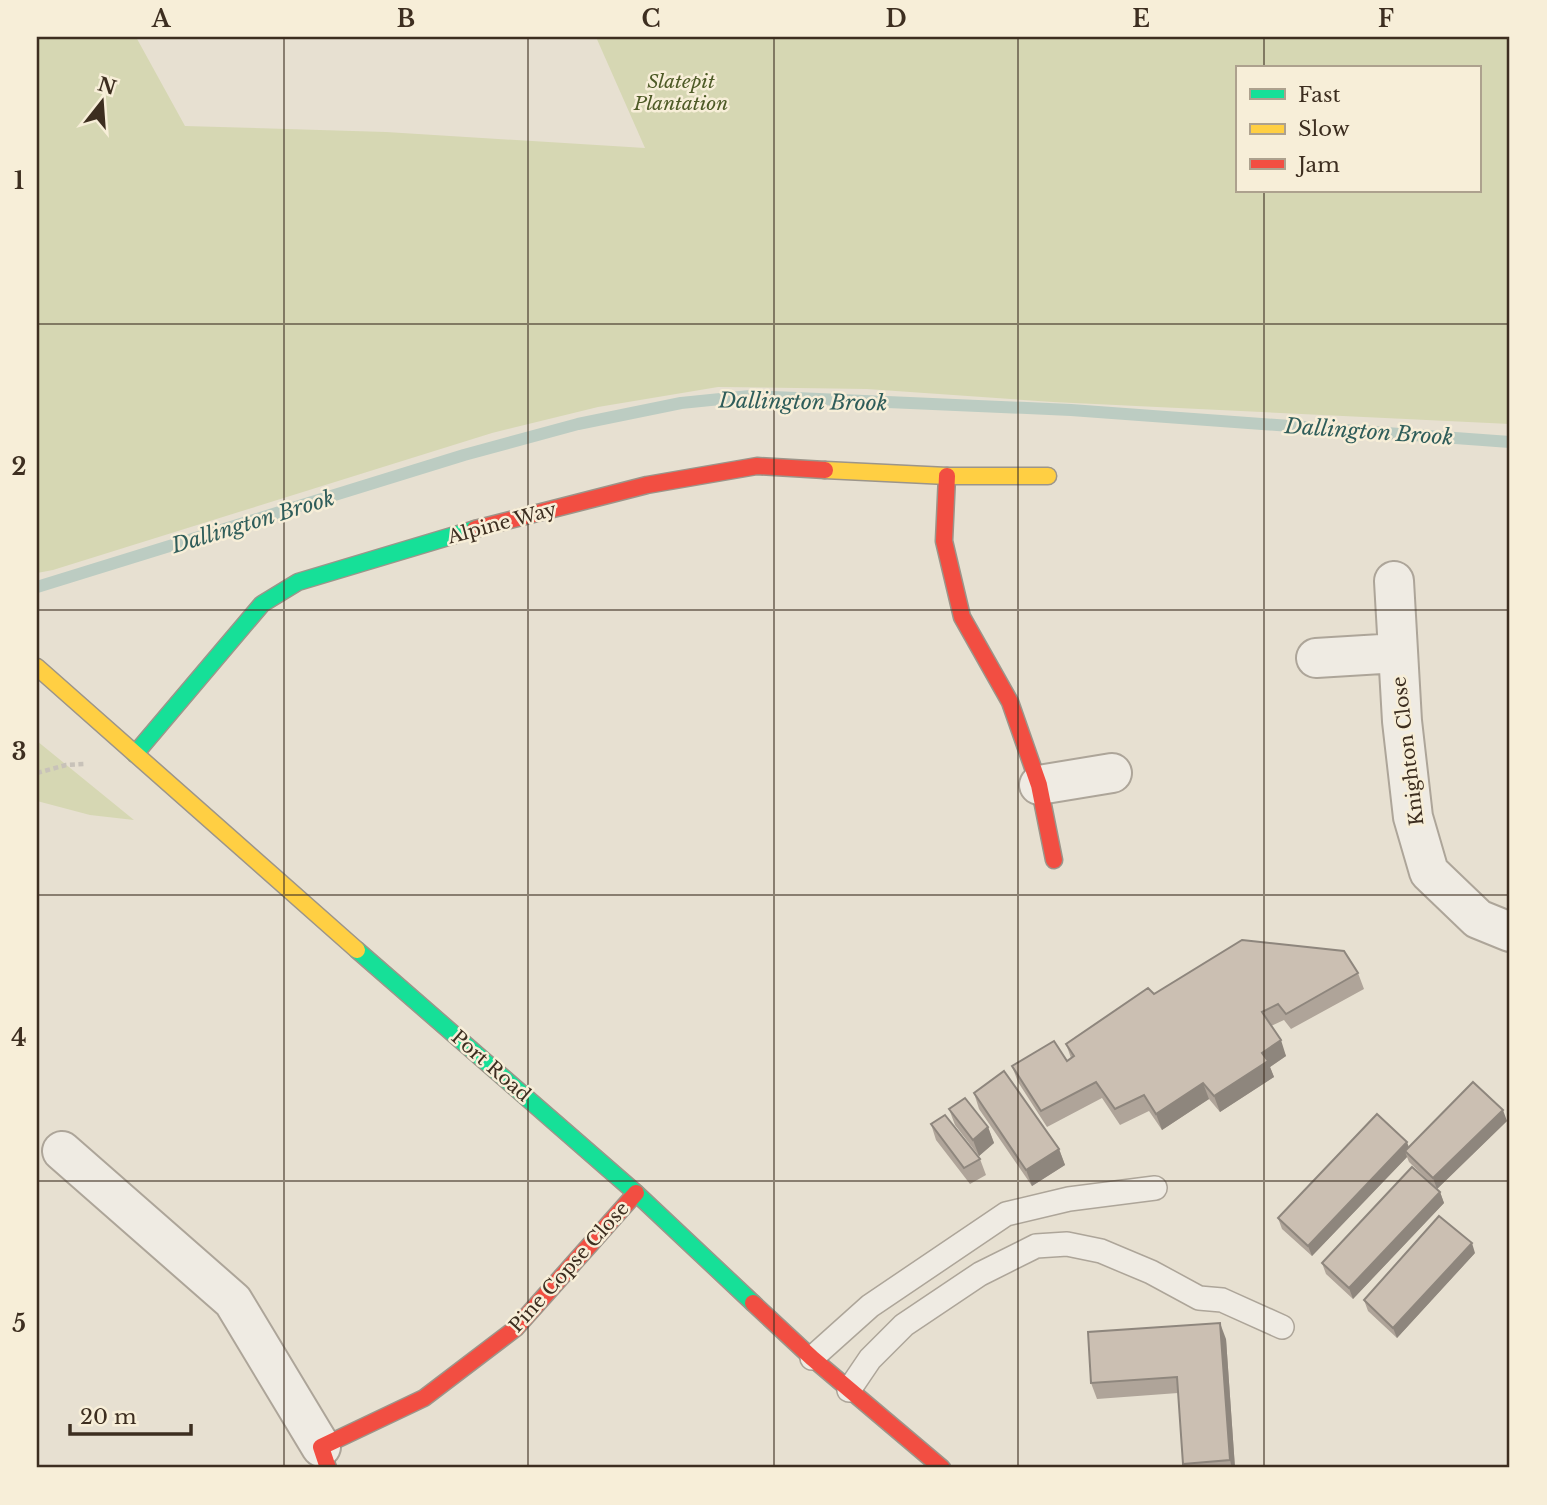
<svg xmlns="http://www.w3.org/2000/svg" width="1547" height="1505" font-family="'Libre Baskerville',serif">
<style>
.green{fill:#d6d7b3;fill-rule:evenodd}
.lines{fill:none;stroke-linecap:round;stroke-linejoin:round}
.stream{stroke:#bcccc2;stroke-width:12}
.lane-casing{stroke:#ada599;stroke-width:26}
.street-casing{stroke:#ada599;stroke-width:42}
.fast-casing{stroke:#9c958a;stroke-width:19}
.slow-casing{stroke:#9c958a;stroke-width:19}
.jam-casing{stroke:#9c958a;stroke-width:19}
.path{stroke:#c8c2b9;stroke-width:4.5;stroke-dasharray:5 3.5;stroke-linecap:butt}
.lane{stroke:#efebe3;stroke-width:23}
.street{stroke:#efebe3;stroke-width:38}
.fast{stroke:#16e098;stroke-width:16}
.slow{stroke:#ffcf43;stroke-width:16}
.jam{stroke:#f24e42;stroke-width:16}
.wall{fill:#afa499}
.shaded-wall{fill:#8e867d}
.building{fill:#cbbfb2;stroke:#8e867d;stroke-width:2}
.grid{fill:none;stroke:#3d2e20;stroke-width:2;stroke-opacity:0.55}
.labels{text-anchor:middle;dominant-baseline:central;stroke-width:5;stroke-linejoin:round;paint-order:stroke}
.park-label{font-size:19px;font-style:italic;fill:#4d5a26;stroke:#f7eed8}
.street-label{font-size:19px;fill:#3d2e20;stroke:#f7eed8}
.water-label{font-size:21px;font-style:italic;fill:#2f5d5a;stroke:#f7eed8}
.neatline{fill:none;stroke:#3d2e20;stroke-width:2.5}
.grid-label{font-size:23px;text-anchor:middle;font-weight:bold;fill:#3d2e20}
</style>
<rect width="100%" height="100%" fill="#e7e0d1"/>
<path class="green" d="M37,37H136L185,126L386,132L645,148L596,37H1510V424L1053,402L867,389L718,387L598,407L492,433L53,570L37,573ZM1237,68H1479V191H1237Z
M37,741L134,820L90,815L37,801Z"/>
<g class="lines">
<path class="stream" d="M37,587L464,455L578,424L681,403L750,396L1071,410L1510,442"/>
<g class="lane-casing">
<path id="lane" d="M812,1358L870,1306L1006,1214L1069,1199L1155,1188
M849,1390L870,1359L904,1325L980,1274L1036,1246L1067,1244L1101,1251L1151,1272L1199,1298L1222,1300L1282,1327"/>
</g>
<g class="street-casing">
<path id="street" d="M1394,581L1402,721L1413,817L1429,872L1478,919L1510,932
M1316,658L1398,653
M1039,785L1112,773
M62,1151L233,1301L321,1447"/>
</g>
<g class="fast-casing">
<path id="fast" d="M135,754L262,604L298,582L475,529
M357,950L636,1193L753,1303"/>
</g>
<g class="slow-casing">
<path id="slow" d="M825,470L947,476H1048
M37,667L357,950"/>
</g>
<g class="jam-casing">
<path id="jam" d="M947,476L944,541L962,617L1010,702L1039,785L1054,860
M475,529L647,485L757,466L825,470
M753,1303L812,1358L942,1468
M328,1468L321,1447L424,1398L516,1328L636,1193"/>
</g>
<path class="path" d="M37,773L66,765L85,764"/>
<use href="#lane" class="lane"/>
<use href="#street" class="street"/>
<use href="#fast" class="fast"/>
<use href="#slow" class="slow"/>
<use href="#jam" class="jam"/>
</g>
<path class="wall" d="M1358,973L1364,989L1291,1029L1284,1020L1271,1026L1286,1056L1270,1067L1274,1077L1220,1112L1209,1099L1162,1130L1149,1111L1120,1125L1102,1098L1047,1127L1018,1082L1012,1066L1067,1061L1071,1058L1066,1044L1154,994Z
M974,1093L1059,1149L1065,1165L1032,1186L979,1109Z
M949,1109L988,1127L994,1143L979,1156L955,1125Z
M1507,1121L1437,1189L1409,1162L1407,1157L1312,1256L1282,1229L1278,1218L1409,1147Z
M931,1124L980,1159L986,1175L970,1184L936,1140Z
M1440,1192L1444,1203L1353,1299L1326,1274L1322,1263Z
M1475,1253L1397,1338L1368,1311L1364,1300Z
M1226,1339L1235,1468H1185L1183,1464L1178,1393L1097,1399L1091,1383Z"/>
<path class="shaded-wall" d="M1281,1040L1286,1056L1270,1067L1274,1077L1220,1112L1214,1096L1262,1053Z
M1203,1083L1209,1099L1162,1130L1156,1114Z
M1503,1110L1507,1121L1437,1189L1433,1178Z
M988,1127L994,1143L979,1156L973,1140Z
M1407,1142L1411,1153L1405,1151L1407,1157L1312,1256L1308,1246Z
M1059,1149L1065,1165L1032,1186L1026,1170Z
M1440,1192L1444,1203L1353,1299L1349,1288Z
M1472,1243L1475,1253L1397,1338L1393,1328Z
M1220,1323L1226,1339L1235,1468H1232L1230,1460Z"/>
<path class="building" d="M1242,940L1344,951L1358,973L1286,1014L1278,1004L1262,1012L1281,1040L1262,1053L1268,1061L1214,1096L1203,1083L1156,1114L1144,1095L1115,1109L1096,1082L1041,1111L1012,1066L1054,1041L1067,1061L1074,1056L1066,1044L1148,988L1154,994Z
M1004,1071L1059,1149L1026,1170L974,1093Z
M1473,1082L1503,1110L1433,1178L1405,1151Z
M965,1098L988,1127L973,1140L949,1109Z
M1377,1114L1407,1142L1308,1246L1278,1218Z
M945,1115L980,1159L964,1168L931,1124Z
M1412,1167L1440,1192L1349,1288L1322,1263Z
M1439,1216L1472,1243L1393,1328L1364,1300Z
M1220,1323L1230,1460L1183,1464L1177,1377L1091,1383L1088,1332Z"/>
<path class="grid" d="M284,37V1468M528,37V1468M774,37V1468M1018,37V1468M1264,37V68M1264,191V1468M37,324H1510M37,610H1510M37,895H1510M37,1181H1510"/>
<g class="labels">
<g class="park-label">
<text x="681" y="81">Slatepit<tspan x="681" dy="22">Plantation</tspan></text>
</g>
<g class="street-label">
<text transform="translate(502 523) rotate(-15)">Alpine Way</text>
<text transform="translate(1408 751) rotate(-97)">Knighton Close</text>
<text transform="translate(491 1066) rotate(41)">Port Road</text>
<text transform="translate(569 1267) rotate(-48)">Pine Copse Close</text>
</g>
<g class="water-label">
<text transform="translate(803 402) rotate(1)">Dallington Brook</text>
<text transform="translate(1369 432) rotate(4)">Dallington Brook</text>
<text transform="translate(253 522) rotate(-17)">Dallington Brook</text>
</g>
</g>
<rect width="1547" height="1505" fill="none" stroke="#f7eed8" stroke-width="77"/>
<rect x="1236" y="66" width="245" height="126" fill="#f7eed8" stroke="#ada18e" stroke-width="2"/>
<rect x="1250" y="89" width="35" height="10" fill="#16e098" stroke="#ada18e" stroke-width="2"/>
<text x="1298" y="102" font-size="21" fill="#3d2e20">Fast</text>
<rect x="1250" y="124" width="35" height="10" fill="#ffcf43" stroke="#ada18e" stroke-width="2"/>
<text x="1298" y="136" font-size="21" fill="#3d2e20">Slow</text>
<rect x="1250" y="159" width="35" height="10" fill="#f24e42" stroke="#ada18e" stroke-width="2"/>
<text x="1298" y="172" font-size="21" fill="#3d2e20">Jam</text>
<g transform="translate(102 102) rotate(17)" stroke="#f7eed8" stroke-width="5" paint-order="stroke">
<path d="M0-5L12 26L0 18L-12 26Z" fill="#3d2e20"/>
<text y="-10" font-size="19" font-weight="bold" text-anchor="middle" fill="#3d2e20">N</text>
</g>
<path d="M70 1424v10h121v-10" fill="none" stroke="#3d2e20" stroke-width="3.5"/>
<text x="80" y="1424" font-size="21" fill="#3d2e20" stroke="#f7eed8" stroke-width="5" paint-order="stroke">20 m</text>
<rect x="38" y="38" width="1470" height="1428" class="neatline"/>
<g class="grid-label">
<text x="161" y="27">A</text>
<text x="406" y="27">B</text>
<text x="651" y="27">C</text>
<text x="896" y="27">D</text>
<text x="1141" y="27">E</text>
<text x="1386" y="27">F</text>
<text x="19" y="189">1</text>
<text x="19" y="475">2</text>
<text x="19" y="760">3</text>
<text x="19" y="1046">4</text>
<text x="19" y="1332">5</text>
</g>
</svg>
